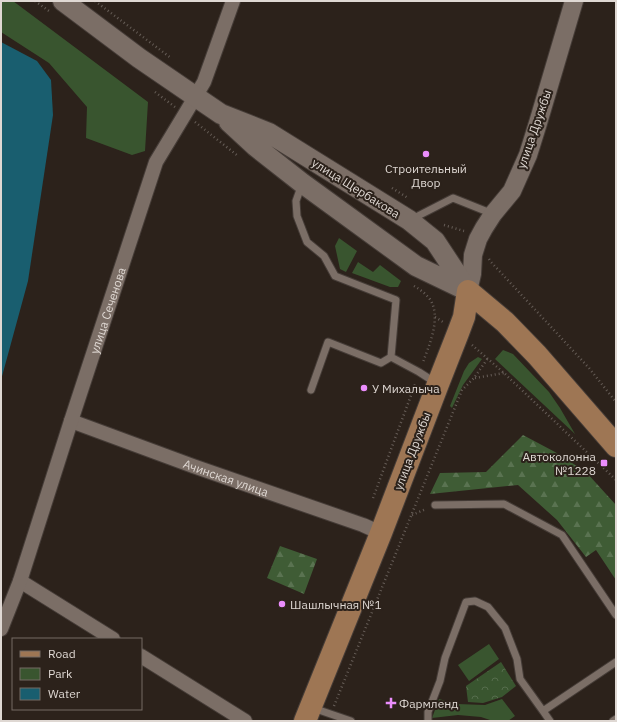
<svg xmlns="http://www.w3.org/2000/svg" width="617" height="722" font-family="'IBM Plex Sans',sans-serif">
<style>
.green{fill:#39552f}
.forest{fill:url(#forest-firs)}
.park{fill:url(#park-crowns)}
.water{fill:#195e6f}
.lines{fill:none;stroke-linecap:round;stroke-linejoin:round}
.service-casing{stroke:#453c37;stroke-width:9}
.minor-casing{stroke:#453c37;stroke-width:16}
.tertiary-casing{stroke:#453c37;stroke-width:20}
.secondary-casing{stroke:#453c37;stroke-width:22}
.primary-casing{stroke:#453c37;stroke-width:24}
.path{stroke:#665d57;stroke-width:2.5;stroke-dasharray:1 3;stroke-linecap:butt}
.service{stroke:#7b6e66;stroke-width:7}
.minor{stroke:#7b6e66;stroke-width:14}
.tertiary{stroke:#7b6e66;stroke-width:18}
.secondary{stroke:#7b6e66;stroke-width:20}
.primary{stroke:#9e7654;stroke-width:22}
.poi-dot{fill:#eb8dfc;stroke:#2c221b;stroke-width:1.5}
.labels{text-anchor:middle;dominant-baseline:central;stroke-width:4;stroke-linejoin:round;paint-order:stroke}
.street-label{font-size:12px;fill:#dfd8d3;stroke:#2c221b}
.poi-label{font-size:12px;fill:#dfd8d3;stroke:#2c221b;text-anchor:start}
</style>
<defs>
<pattern id="forest-firs" width="22" height="20" patternUnits="userSpaceOnUse"><rect width="22" height="20" fill="#3f5c35"/><path d="M5 1l3.5 6h-7zM16 11l3.5 6h-7z" fill="#5a7351"/></pattern>
<pattern id="park-crowns" width="20" height="18" patternUnits="userSpaceOnUse"><rect width="20" height="18" fill="#39552f"/><path d="M2 6a3 3 0 1 1 6 0M12 15a3 3 0 1 1 6 0" fill="none" stroke="#556d4c"/></pattern>
</defs>
<rect width="100%" height="100%" fill="#2c221b"/>
<path class="green" d="M1,1H13L148,102L145,151L132,155L86,138L87,107L49,63L1,32Z
M339,238L357,251L346,272L340,269L335,246Z
M358,262L373,272L380,265L401,281L398,287H390L352,273Z
M503,350L513,354L549,392L560,408L575,434L495,359Z
M478,357L482,359L463,385L452,408L450,406L464,371L469,363Z
M489,644L499,659L469,681L458,665Z
M439,699L457,704L485,705L502,699L515,716L508,721H493L481,717L458,715L432,718Z"/>
<path class="forest" d="M523,435L555,452L586,472L616,505V580L596,550L586,557L557,520L518,485L430,494L440,473L486,472Z
M280,546L317,559L304,594L267,578Z"/>
<path class="park" d="M501,662L516,686L502,697L483,703L468,702L466,686Z"/>
<path class="water" d="M1,42L37,61L51,80L53,115L28,281L1,380Z"/>
<g class="lines">
<g class="service-casing">
<path id="service" d="M302,184L296,201L297,216L307,242L324,256L335,276L396,300L391,357
M412,219L453,198L493,214
M391,357L419,372L436,383
M311,390L328,342L381,363L391,357
M435,505L504,504L562,535L616,615
M313,708L351,721
M428,721V712L440,681L445,658L466,602L475,601L488,607L505,628L517,659L520,679L543,711
M550,721L543,711L616,662
M613,721L616,719"/>
</g>
<g class="minor-casing">
<g id="minor">
<path id="s1" d="M71,421L193,466L363,525L381,533"/>
<path d="M20,581L113,639"/>
<path id="s2" d="M1,629L20,581L71,421L156,162L185,114L204,82L233,1"/>
<path d="M141,656L245,721"/>
</g>
</g>
<g class="tertiary-casing">
<path id="tertiary" d="M468,291L472,274L473,255L478,239L484,228L493,214L512,191L528,155L538,123L574,1"/>
</g>
<g class="secondary-casing">
<path id="secondary" d="M63,1L139,58L196,97L221,114L269,133L409,220L435,241L468,291
M229,122L255,146L302,183L416,266L468,291"/>
</g>
<g class="primary-casing">
<path id="primary" d="M305,721L381,533L438,384L458,333L464,317L468,291L505,322L537,355L616,446"/>
</g>
<path class="path" d="M35,1L49,11
M95,1L171,58
M155,92L175,107
M195,122L238,156
M392,188L408,198
M444,225L464,231
M489,259L491,262L589,368L616,402
M414,286C421,290 429,296 432,303C440,321 429,346 423,362
M435,317L443,322
M472,345L504,373L616,480
M475,378L504,373
M373,498L416,382
M412,515L426,509
M334,706L462,390L474,378L488,358"/>
<use href="#service" class="service"/>
<use href="#minor" class="minor"/>
<use href="#tertiary" class="tertiary"/>
<use href="#secondary" class="secondary"/>
<use href="#primary" class="primary"/>
</g>
<g class="poi-dot">
<circle cx="426" cy="154" r="4"/>
<circle cx="364" cy="388" r="4"/>
<rect x="600" y="459" width="8" height="8" rx="2"/>
<circle cx="282" cy="604" r="4"/>
<path d="M389 697h4v4h4v4h-4v4h-4v-4h-4v-4h4z"/>
</g>
<g class="labels">
<g class="street-label">
<text transform="translate(534 129) rotate(-71)">улица Дружбы</text>
<text transform="translate(356 188) rotate(32)">улица Щербакова</text>
<text stroke="none"><textPath href="#s2" startOffset="336">улица Сеченова</textPath></text>
<text transform="translate(412 451) rotate(-69)">улица Дружбы</text>
<text stroke="none"><textPath href="#s1" startOffset="165">Ачинская улица</textPath></text>
</g>
<g class="poi-label">
<text x="426" y="168" text-anchor="middle">Строительный<tspan x="426" dy="14">Двор</tspan></text>
<text x="372" y="388">У Михалыча</text>
<text x="596" y="456" text-anchor="end">Автоколонна<tspan x="596" dy="14">№1228</tspan></text>
<text x="290" y="604">Шашлычная №1</text>
<text x="399" y="703">Фармленд</text>
</g>
</g>
<rect width="617" height="722" fill="none" stroke="#dfd8d3" stroke-width="4"/>
<rect x="12" y="638" width="130" height="72" fill="#2c221b" stroke="#746b65"/>
<rect x="20" y="651" width="20" height="6" fill="#9e7654" stroke="#746b65"/>
<text x="48" y="658" font-size="12" fill="#dfd8d3">Road</text>
<rect x="20" y="668" width="20" height="12" fill="#39552f" stroke="#746b65"/>
<text x="48" y="678" font-size="12" fill="#dfd8d3">Park</text>
<rect x="20" y="688" width="20" height="12" fill="#195e6f" stroke="#746b65"/>
<text x="48" y="698" font-size="12" fill="#dfd8d3">Water</text>
</svg>
